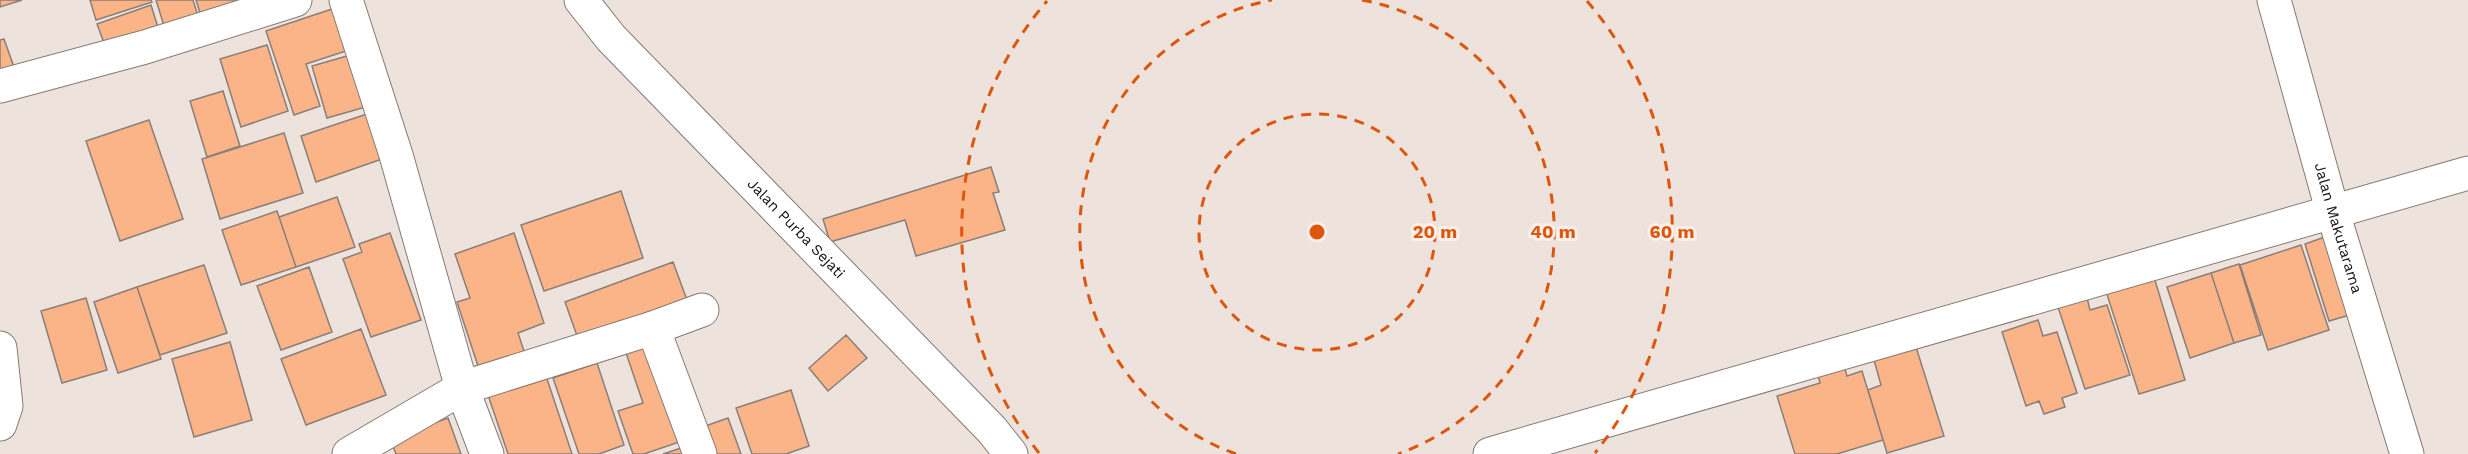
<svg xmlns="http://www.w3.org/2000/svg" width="2468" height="454" font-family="'Work Sans',sans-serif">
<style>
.building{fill:#fbb487;stroke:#897f79;stroke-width:1.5}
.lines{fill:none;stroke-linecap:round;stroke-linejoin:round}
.minor-casing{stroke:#847a74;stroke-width:35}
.minor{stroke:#fff;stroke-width:33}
.ring{fill:none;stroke:#de560c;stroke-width:3;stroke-dasharray:10 8}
.labels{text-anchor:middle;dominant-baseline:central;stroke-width:6;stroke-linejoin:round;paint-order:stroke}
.street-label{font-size:15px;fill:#171311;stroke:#fbf0e9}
.centre{fill:#de560c;stroke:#fbf0e9;stroke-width:3}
.ring-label{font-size:18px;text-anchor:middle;font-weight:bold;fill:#de560c;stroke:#fbf0e9;stroke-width:6;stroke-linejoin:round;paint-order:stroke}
</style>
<rect width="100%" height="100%" fill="#eee3dc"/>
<path class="building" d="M0,0H22L0,7Z
M90,0H151L152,2L96,20Z
M156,0H193L199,19L165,29Z
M196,0H261L202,19Z
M151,5L160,34L107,51L97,24Z
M338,7L352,49L306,64L320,106L294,115L266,31Z
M4,39L14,67L0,72V40Z
M267,45L288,111L241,127L220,59Z
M354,54L369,106L327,118L312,66Z
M223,91L240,146L207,157L190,101Z
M370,113L385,158L316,182L301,136Z
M149,120L183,219L120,241L86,141Z
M284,133L303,193L220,219L202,159Z
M991,167L999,192L993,193L1005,230L916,256L905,220L830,242L823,219Z
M621,191L643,258L544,291L521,225Z
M337,197L355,247L296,267L279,217Z
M277,211L296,267L241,285L222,230Z
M390,233L421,320L371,337L343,259L362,252L359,244Z
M514,233L544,323L518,333L525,354L479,369L457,302L470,298L455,254Z
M2336,233L2360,312L2329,321L2305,244Z
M2301,245L2329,330L2268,350L2240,265Z
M673,262L690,308L581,347L565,302Z
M2239,264L2261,335L2234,343L2211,273Z
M204,265L227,333L160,355L137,287Z
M309,267L332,332L281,350L257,286Z
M2151,267L2185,380L2139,394L2103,282Z
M2211,273L2234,343L2190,358L2167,287Z
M137,287L161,359L118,373L94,302Z
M86,298L107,370L62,383L41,311Z
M2087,298L2090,310L2107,305L2130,375L2085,389L2058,307Z
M2038,320L2043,336L2057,332L2077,393L2062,398L2065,407L2044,414L2039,401L2026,406L2002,332Z
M361,329L386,395L306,425L281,359Z
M652,334L688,439L644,454H633L618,411L643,403L623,344Z
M846,335L867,358L828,391L809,368Z
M230,342L252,420L194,437L172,359Z
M1916,347L1944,436L1887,453L1868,390L1881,385L1874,360Z
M1842,359L1847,376L1862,371L1883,440L1837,454H1795L1777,396L1820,383L1816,367Z
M597,363L624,445L599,454H579L553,378Z
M544,370L572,454H508L486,389Z
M791,390L809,446L786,454H752L736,408Z
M448,418L461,454H396L390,439Z
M728,418L741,454H705L697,429Z
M693,444L697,454H663Z"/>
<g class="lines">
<g class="minor-casing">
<g id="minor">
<path d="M346,0L396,155L462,388L487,454"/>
<path id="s1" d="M581,0L611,38L992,430L1011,454"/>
<path id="s2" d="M2274,0L2333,213L2407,454"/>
<path d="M0,86L145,47L295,0"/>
<path d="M653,328L700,454"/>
<path d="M0,348L6,406L0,424"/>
<path d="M349,454L462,388L653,328L702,310"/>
<path d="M1490,454L2468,173"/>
</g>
</g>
<use href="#minor" class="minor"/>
</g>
<g class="ring">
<circle cx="1317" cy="232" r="118"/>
<path d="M1236 454A236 236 0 0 1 1272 0M1362 0A236 236 0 0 1 1398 454"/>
<path d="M1039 453A355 355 0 0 1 1047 1M1587 1A355 355 0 0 1 1595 453"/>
</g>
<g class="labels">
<g class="street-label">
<text stroke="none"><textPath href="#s1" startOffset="314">Jalan Purba Sejati</textPath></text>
<text stroke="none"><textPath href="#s2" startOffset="237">Jalan Makutarama</textPath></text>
</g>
</g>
<circle cx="1317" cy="232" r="9" class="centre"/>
<g class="ring-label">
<text x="1435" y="238">20 m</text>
<text x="1553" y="238">40 m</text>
<text x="1672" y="238">60 m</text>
</g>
</svg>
